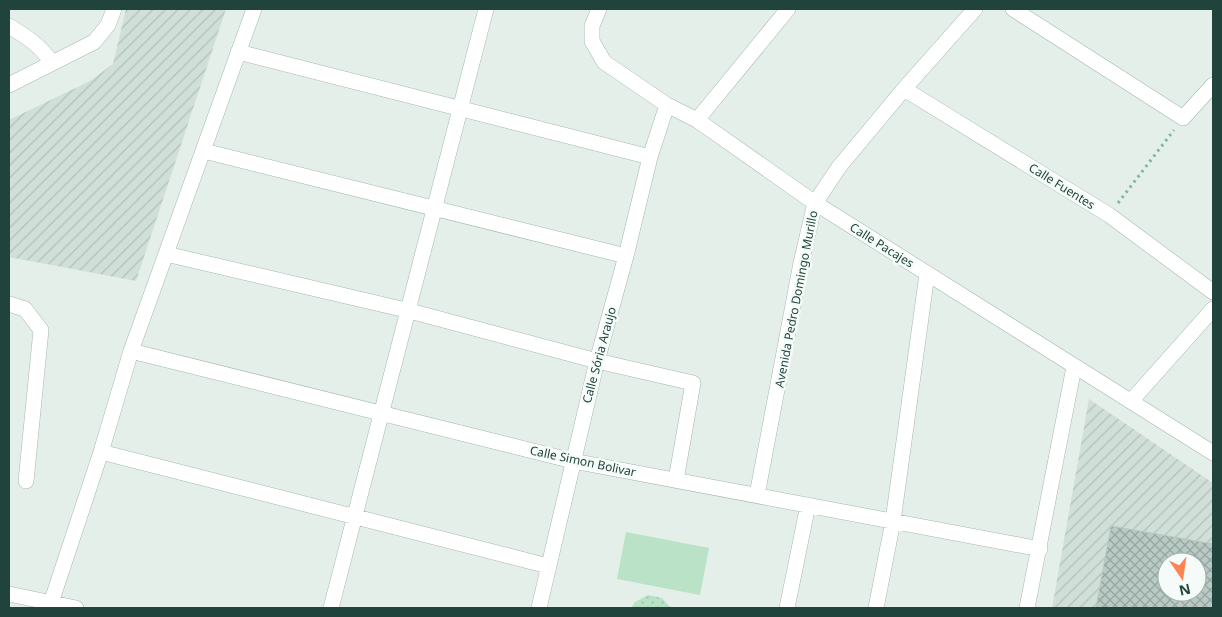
<svg xmlns="http://www.w3.org/2000/svg" width="1222" height="617" font-family="'Noto Sans',sans-serif">
<style>
.industrial{fill:url(#industrial-furrows);fill-rule:evenodd}
.park{fill:url(#park-dots)}
.pitch{fill:#bae2c6}
.building{fill:url(#building-cross-hatch);stroke:#b5c9c2;fill-rule:evenodd}
.lines{fill:none;stroke-linecap:round;stroke-linejoin:round}
.minor-casing{stroke:#a5b8b2;stroke-width:16}
.path{stroke:#80b6a7;stroke-width:3;stroke-dasharray:2.5 4;stroke-linecap:butt}
.minor{stroke:#fff;stroke-width:15}
.labels{text-anchor:middle;dominant-baseline:central;stroke-width:5;stroke-linejoin:round;paint-order:stroke}
.street-label{font-size:12px;fill:#20433b;stroke:#f5fbf8}
</style>
<defs>
<pattern id="industrial-furrows" width="10" height="10" patternUnits="userSpaceOnUse" patternTransform="scale(1.25)"><rect width="10" height="10" fill="#d1dfd9"/><path d="M-1 1l2-2M0 10L10 0M9 11l2-2" fill="none" stroke="#b3c1bb"/></pattern>
<pattern id="park-dots" width="8" height="8" patternUnits="userSpaceOnUse" patternTransform="scale(1.25)"><rect width="8" height="8" fill="#bae2c6"/><path d="M2 2h.1M6 6h.1" fill="none" stroke="#a0c3ab" stroke-width="1.8" stroke-linecap="round"/></pattern>
<pattern id="building-cross-hatch" width="8" height="8" patternUnits="userSpaceOnUse" patternTransform="scale(1.25)"><rect width="8" height="8" fill="#b8cac3"/><path d="M0 0l8 8M0 8l8-8" fill="none" stroke="#95a6a0"/></pattern>
</defs>
<rect width="100%" height="100%" fill="#e4efea"/>
<path class="industrial" d="M126,9H226L136,281L9,257V120L90,81L113,64Z
M1089,399L1213,483V608H1052ZM1167,562H1197V592H1167Z"/>
<path class="park" d="M648,595L662,598L671,608H631L635,602Z"/>
<path class="pitch" d="M626,532L709,548L700,595L617,579Z"/>
<path class="building" d="M1111,526L1213,544V608H1096ZM1167,562H1197V592H1167Z"/>
<g class="lines">
<g class="minor-casing">
<path id="minor" d="M599,9L592,26V41L604,62L667,105L697,120L815,203L1213,453
M1013,9L1183,118L1213,85
M9,26C27,37 40,45 52,63
M238,52L650,157
M9,85L94,42L108,25L114,9
M904,89L1109,215L1213,292
M697,120L788,9
M204,151L626,256
M166,254L406,310L597,361L693,383L676,480
M9,304L25,309L41,330L26,481
M131,351L573,461L1040,549
M1132,400L1213,309
M101,452L548,566
M757,495L801,263L815,203L839,167L904,89L975,9
M9,594L76,608
M51,603L101,452L131,351L254,9
M331,608L486,9
M539,608L597,361L626,256L650,157L667,105
M787,608L808,505
M876,608L893,521L927,274
M1027,608L1074,367"/>
</g>
<path class="path" d="M1118,203L1174,130"/>
<use href="#minor" class="minor"/>
</g>
<g class="labels">
<g class="street-label">
<text transform="translate(1062 186) rotate(32)">Calle Fuentes</text>
<text transform="translate(882 245) rotate(32)">Calle Pacajes</text>
<text transform="translate(796 299) rotate(-79)">Avenida Pedro Domingo Murillo</text>
<text transform="translate(599 355) rotate(-75)">Calle Sória Araujo</text>
<text transform="translate(583 461) rotate(12)">Calle Simon Bolivar</text>
</g>
</g>
<rect width="1222" height="617" fill="none" stroke="#20433b" stroke-width="20"/>
<g transform="translate(1182 577) rotate(167)"><circle r="24" fill="#f5fbf8" stroke="#a0b1ac"/>
<path d="M0-4L9 19L0 12L-9 19Z" fill="#ff8251"/>
<text y="-8" font-size="14" font-weight="bold" text-anchor="middle" fill="#20433b">N</text>
</g>
</svg>
